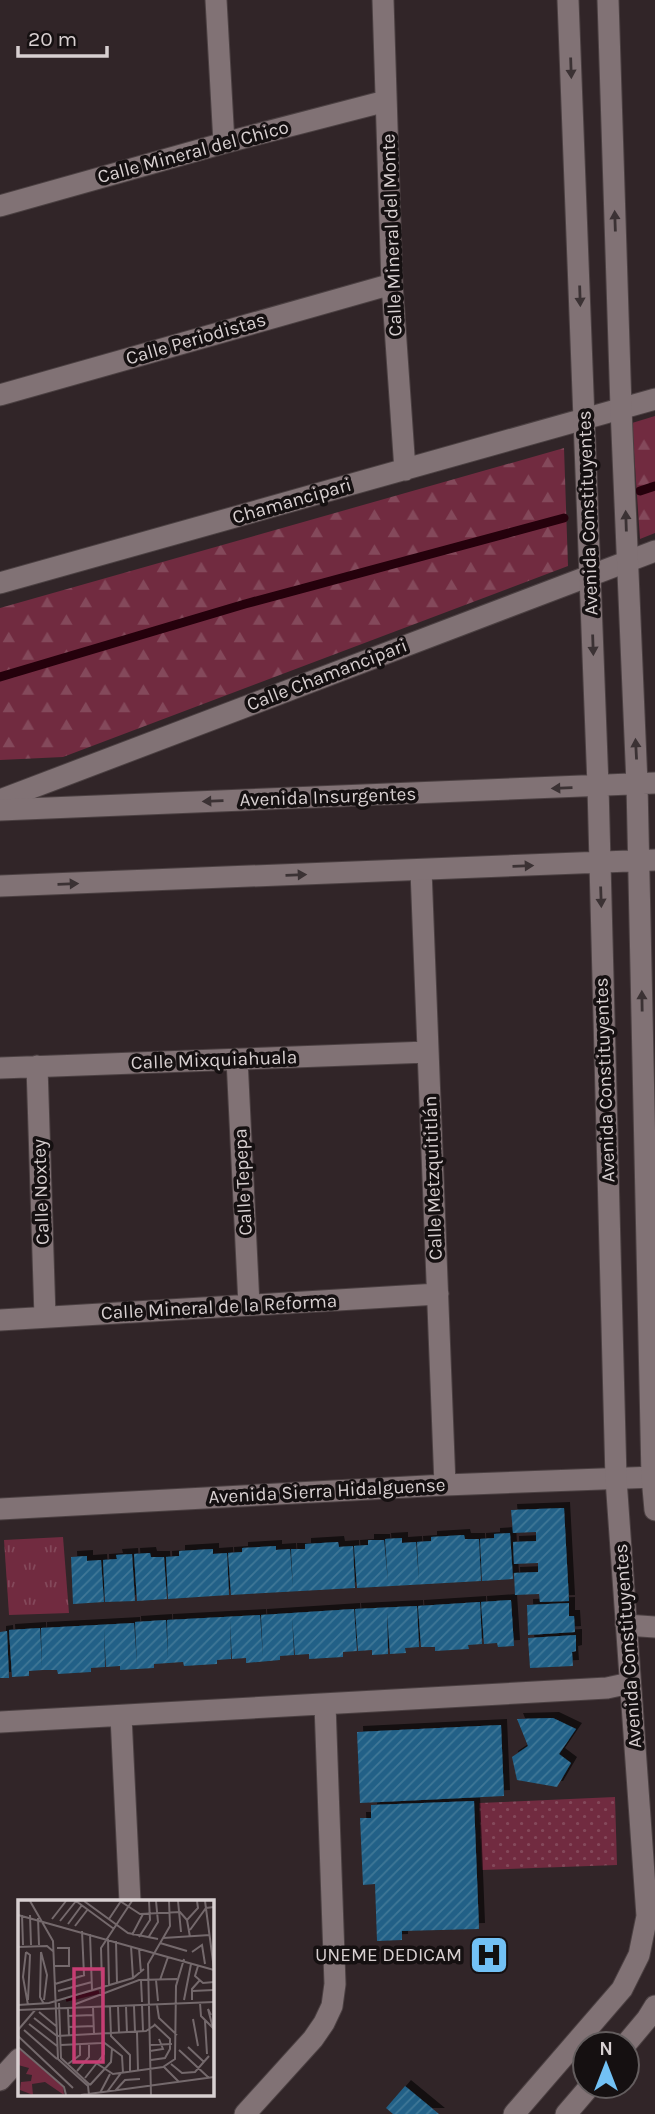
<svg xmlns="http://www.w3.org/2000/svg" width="655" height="2114" font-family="Karla,sans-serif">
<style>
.grass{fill:url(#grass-tufts)}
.forest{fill:url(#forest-firs)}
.garden{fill:url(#garden-dots)}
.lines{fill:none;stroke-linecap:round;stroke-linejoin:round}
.stream{stroke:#25010c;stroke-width:9}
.building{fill:url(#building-hatch);filter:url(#shadow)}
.street-casing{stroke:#4b4042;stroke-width:23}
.secondary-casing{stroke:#4b4042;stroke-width:23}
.street{stroke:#817275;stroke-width:21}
.secondary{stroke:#817275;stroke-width:21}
.oneway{fill:#3b3234}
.labels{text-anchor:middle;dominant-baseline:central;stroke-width:7;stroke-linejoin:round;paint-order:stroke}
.street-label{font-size:19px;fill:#d8d0d1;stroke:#151011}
.poi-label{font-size:19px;fill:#d8d0d1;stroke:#151011;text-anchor:end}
.inset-river{fill:none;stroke:#25010c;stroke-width:3.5}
.inset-road{fill:none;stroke:#74696c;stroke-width:2}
.view{fill:#c63d73;fill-opacity:0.15;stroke:#c63d73;stroke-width:3.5}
.inset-edge{fill:none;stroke:#d8d0d1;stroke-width:3.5}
</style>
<defs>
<pattern id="grass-tufts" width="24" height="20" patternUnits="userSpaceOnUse" patternTransform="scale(1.75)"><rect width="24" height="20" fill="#712b40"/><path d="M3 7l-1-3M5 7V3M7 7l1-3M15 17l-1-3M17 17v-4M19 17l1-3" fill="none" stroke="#84495b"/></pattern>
<pattern id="forest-firs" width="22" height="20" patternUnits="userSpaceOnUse" patternTransform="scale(1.75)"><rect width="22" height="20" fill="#712b40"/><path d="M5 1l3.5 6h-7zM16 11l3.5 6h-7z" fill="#84495b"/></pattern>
<pattern id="garden-dots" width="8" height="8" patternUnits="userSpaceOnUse" patternTransform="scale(1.75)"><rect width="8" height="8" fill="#712b40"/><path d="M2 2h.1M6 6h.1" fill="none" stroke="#84495b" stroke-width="1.8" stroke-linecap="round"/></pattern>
<pattern id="building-hatch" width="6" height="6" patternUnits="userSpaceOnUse" patternTransform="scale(1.75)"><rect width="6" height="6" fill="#216187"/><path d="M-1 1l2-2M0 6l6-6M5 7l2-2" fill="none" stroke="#407797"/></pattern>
<filter id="shadow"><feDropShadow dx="6" dy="-6" stdDeviation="0" flood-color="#0009"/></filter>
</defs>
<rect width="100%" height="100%" fill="#312528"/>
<path class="grass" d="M63,1537L69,1613L9,1615L4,1540Z"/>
<path class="forest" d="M655,416V533L640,539L632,423Z
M564,448L568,566L63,757L0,760V608Z"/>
<path class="garden" d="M615,1797L617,1865L482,1870L479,1803Z"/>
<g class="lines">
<path class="stream" d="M640,491L655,486
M0,677L245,604L564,518"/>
</g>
<path class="building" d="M564,1508L569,1601L540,1602L539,1594L515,1595L514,1573L538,1572V1563L514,1564L513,1542L536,1541V1532L513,1533L511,1510Z
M510,1533L513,1579L482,1581L480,1539L494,1538V1534Z
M464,1535L465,1539H479L481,1581L357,1588L354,1546L368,1545V1540H384L388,1582L385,1539L402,1538V1543L416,1542L419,1581L417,1542L431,1541V1537Z
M338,1542L339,1547L353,1546L355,1588L231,1595L228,1553L242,1552V1548L276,1546V1550L290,1549L293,1588L291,1549H305V1544Z
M213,1549V1554L227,1553L229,1595L168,1599L166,1557L179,1556V1551Z
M150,1553L151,1557H164L167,1599L137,1601L134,1554Z
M132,1554L135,1601L105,1602L103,1560L117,1559L116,1555Z
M87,1556V1561L101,1560L104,1602L73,1604L71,1557Z
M511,1600L514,1646L498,1647L497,1643L484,1644L481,1602Z
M480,1602L482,1644L468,1645L469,1649L435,1651V1647H421L418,1606Z
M569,1603V1616H574L575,1632L528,1635L527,1605Z
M417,1606L419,1647L405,1648L406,1653L390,1654L387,1612L388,1654L372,1655V1650L358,1651L355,1609Z
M354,1609L357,1651L343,1652V1657L309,1659V1654L295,1655L292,1616L294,1655L280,1656V1660L246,1663V1658L232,1659L230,1620L231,1659L217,1660V1664L184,1666L183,1662L154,1664V1668L120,1670V1666L106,1667L104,1628L105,1667L91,1668V1672L58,1674L57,1670H43L29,1671V1676L12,1677L9,1630L40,1628L42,1667L41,1628L134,1623L137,1665L135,1622L166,1620L168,1659L167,1620L260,1615L263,1657L261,1615Z
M7,1631L9,1678H0V1632Z
M576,1635V1651L572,1652L573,1666L530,1668L528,1638Z
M553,1718L576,1729L559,1754L571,1763L557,1787L517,1780L512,1757L528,1746L517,1719Z
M501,1725L504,1796L360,1803L357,1732Z
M474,1801L479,1929L402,1931V1940L377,1941L375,1884L363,1885L360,1818H371V1805Z
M405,2086L439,2114H393L386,2108Z"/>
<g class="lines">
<g class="street-casing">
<path id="street" d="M216,0L224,143
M383,0L392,284L405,470
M0,206L224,143L386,101
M0,395L392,284
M0,583L655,399
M0,800L655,551
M421,870L445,1485
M237,1059L249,1305
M37,1066L45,1317
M0,1068L428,1052
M0,1320L438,1294
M0,1509L445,1485L655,1477
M626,1625L655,1627
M121,1716L130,1902
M0,1722L607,1688L630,1683
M0,2080L19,2059
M245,2114L313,2039L324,2023L332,2006L335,1984L325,1704"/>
</g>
<g class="secondary-casing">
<path id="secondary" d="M608,0L621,408L637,784L652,1477L655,1510
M0,810L655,783
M0,886L655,860
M626,2044L647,2019L655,2006
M514,2114L622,1989L639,1955L647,1916L616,1479L598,786L568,0
M566,2114L590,2086"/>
</g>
<use href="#street" class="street"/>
<use href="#secondary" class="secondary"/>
</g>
<defs><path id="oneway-solid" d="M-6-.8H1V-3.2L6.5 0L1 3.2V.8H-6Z" transform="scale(1.75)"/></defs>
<g class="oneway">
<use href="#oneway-solid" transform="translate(571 68) rotate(88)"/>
<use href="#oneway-solid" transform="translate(615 221) rotate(-92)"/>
<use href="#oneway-solid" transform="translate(580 296) rotate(88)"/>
<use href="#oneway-solid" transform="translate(626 521) rotate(-92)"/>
<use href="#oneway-solid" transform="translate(593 645) rotate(88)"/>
<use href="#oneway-solid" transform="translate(636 749) rotate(-93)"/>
<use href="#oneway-solid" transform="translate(562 788) rotate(178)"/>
<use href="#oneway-solid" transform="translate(213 801) rotate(178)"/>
<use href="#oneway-solid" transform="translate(523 866) rotate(-2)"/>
<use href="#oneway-solid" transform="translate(296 875) rotate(-2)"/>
<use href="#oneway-solid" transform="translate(68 884) rotate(-2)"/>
<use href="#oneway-solid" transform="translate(601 897) rotate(88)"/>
<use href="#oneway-solid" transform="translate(642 1001) rotate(-91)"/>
</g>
<defs>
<g id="hospital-square" transform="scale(2.0125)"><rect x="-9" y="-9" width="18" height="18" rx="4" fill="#72c1f5" stroke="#151011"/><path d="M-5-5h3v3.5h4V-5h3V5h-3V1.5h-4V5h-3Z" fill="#111"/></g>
</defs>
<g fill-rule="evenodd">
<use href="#hospital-square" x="489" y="1955"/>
</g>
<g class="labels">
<g class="street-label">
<text transform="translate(193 152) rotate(-15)">Calle Mineral del Chico</text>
<text transform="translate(392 235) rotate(-92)">Calle Mineral del Monte</text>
<text transform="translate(196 339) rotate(-16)">Calle Periodistas</text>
<text transform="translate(292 501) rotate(-16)">Chamancipari</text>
<text transform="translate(588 513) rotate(-92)">Avenida Constituyentes</text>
<text transform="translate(327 675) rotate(-21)">Calle Chamancipari</text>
<text transform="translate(328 797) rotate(-2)">Avenida Insurgentes</text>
<text transform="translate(214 1060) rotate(-2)">Calle Mixquiahuala</text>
<text transform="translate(605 1080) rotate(-92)">Avenida Constituyentes</text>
<text transform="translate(433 1178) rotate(-92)">Calle Metzquititlán</text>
<text transform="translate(243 1182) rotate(-93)">Calle Tepepa</text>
<text transform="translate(41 1192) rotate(-92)">Calle Noxtey</text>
<text transform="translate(219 1307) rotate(-3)">Calle Mineral de la Reforma</text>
<text transform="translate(327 1491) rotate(-3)">Avenida Sierra Hidalguense</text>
<text transform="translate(628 1646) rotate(-94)">Avenida Constituyentes</text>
</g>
<g class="poi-label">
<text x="462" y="1955">UNEME DEDICAM</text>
</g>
</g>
<g transform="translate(18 1900)">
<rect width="196" height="196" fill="#312528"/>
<path d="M0,148L45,187L46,195L27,182L14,184L15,195L2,190L3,182L13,181L14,175L8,174L11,168L0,165Z" fill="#712b40"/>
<path class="inset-river" d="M48,100L81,92"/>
<path class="inset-road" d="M12,1L35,41L40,159L70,186L71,195M58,1L96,29M66,1L110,33L140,39M102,1L122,14L162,12L169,20L172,37M160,1L163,32M187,1L196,69M0,15L196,70M4,15L5,45M12,15L13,45M20,18L21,45M34,19L48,1M91,19L103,1M169,20L180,8L179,1M42,21L58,1M50,24L64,5M57,26L70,9M172,30L188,8L196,7M64,31L66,75M72,34L74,90M114,35L125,14M121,37L132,20L131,1M130,38L140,22L138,1M145,38L192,35M90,39L91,85M98,41L99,83M142,43L169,51M113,46L115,78M0,47L29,46L36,52M121,48L123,73M8,52L5,77L10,105M8,52L12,55L10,100M23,52L22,97L26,104M23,52L29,75L26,100M174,52L184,45L187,64M36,66H51V48H39M180,66L177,76L185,83L196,82M123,80L124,102M138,80L140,101M142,80L150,57M37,84L67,75M40,91L74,82M174,91L196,90M166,100L173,64M174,100V89L182,80M41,103L43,158L72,185M182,103L183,116L196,129M0,105L31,103L115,78L126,69M55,105L121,80L159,79M124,105L125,131M139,105L141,118L159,135M100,106L101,133M108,106L109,133M116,106L117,132M75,107L76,134M92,107L93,136L112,155V171M50,108L51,136M0,110L196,102M21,112L38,126M193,115L190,109L195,128M50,116L75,115M16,118L39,136L128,131L137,125M175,119L180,146M187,121L189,154M11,124L39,146M50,127L76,126M0,130L18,109M6,130L39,159M119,132L120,170M0,136L55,188M84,141L104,156L105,173M43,145L84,143M132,145L154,144M0,147L46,187L48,195M170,147L186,162M161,150L191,178M132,151L145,149L141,139M133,160L147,158L152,149V139L136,124M78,163L95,174L145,167L157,159L158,86L166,59M50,164L62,155V145M153,164L164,173L177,172L191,156M146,167L161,182M59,171L71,157V144M67,178L86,154L83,48L114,1M72,185L93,162L94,148M97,191L107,180L122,179M89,192L103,173M82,193L92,174M63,195L196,177M133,195L130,64L152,26L151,1"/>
<path class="view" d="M56,69H85V162H56Z"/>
<rect width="196" height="196" class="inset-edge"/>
</g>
<g transform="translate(606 2065)"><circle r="33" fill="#151011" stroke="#635d5e" stroke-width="2"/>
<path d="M0-5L12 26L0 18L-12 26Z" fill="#72c1f5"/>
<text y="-10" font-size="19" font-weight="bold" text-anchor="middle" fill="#d8d0d1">N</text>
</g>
<path d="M18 46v10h89v-10" fill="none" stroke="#d8d0d1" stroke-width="3.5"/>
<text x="28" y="46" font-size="21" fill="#d8d0d1" stroke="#151011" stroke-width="5" paint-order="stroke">20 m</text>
</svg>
